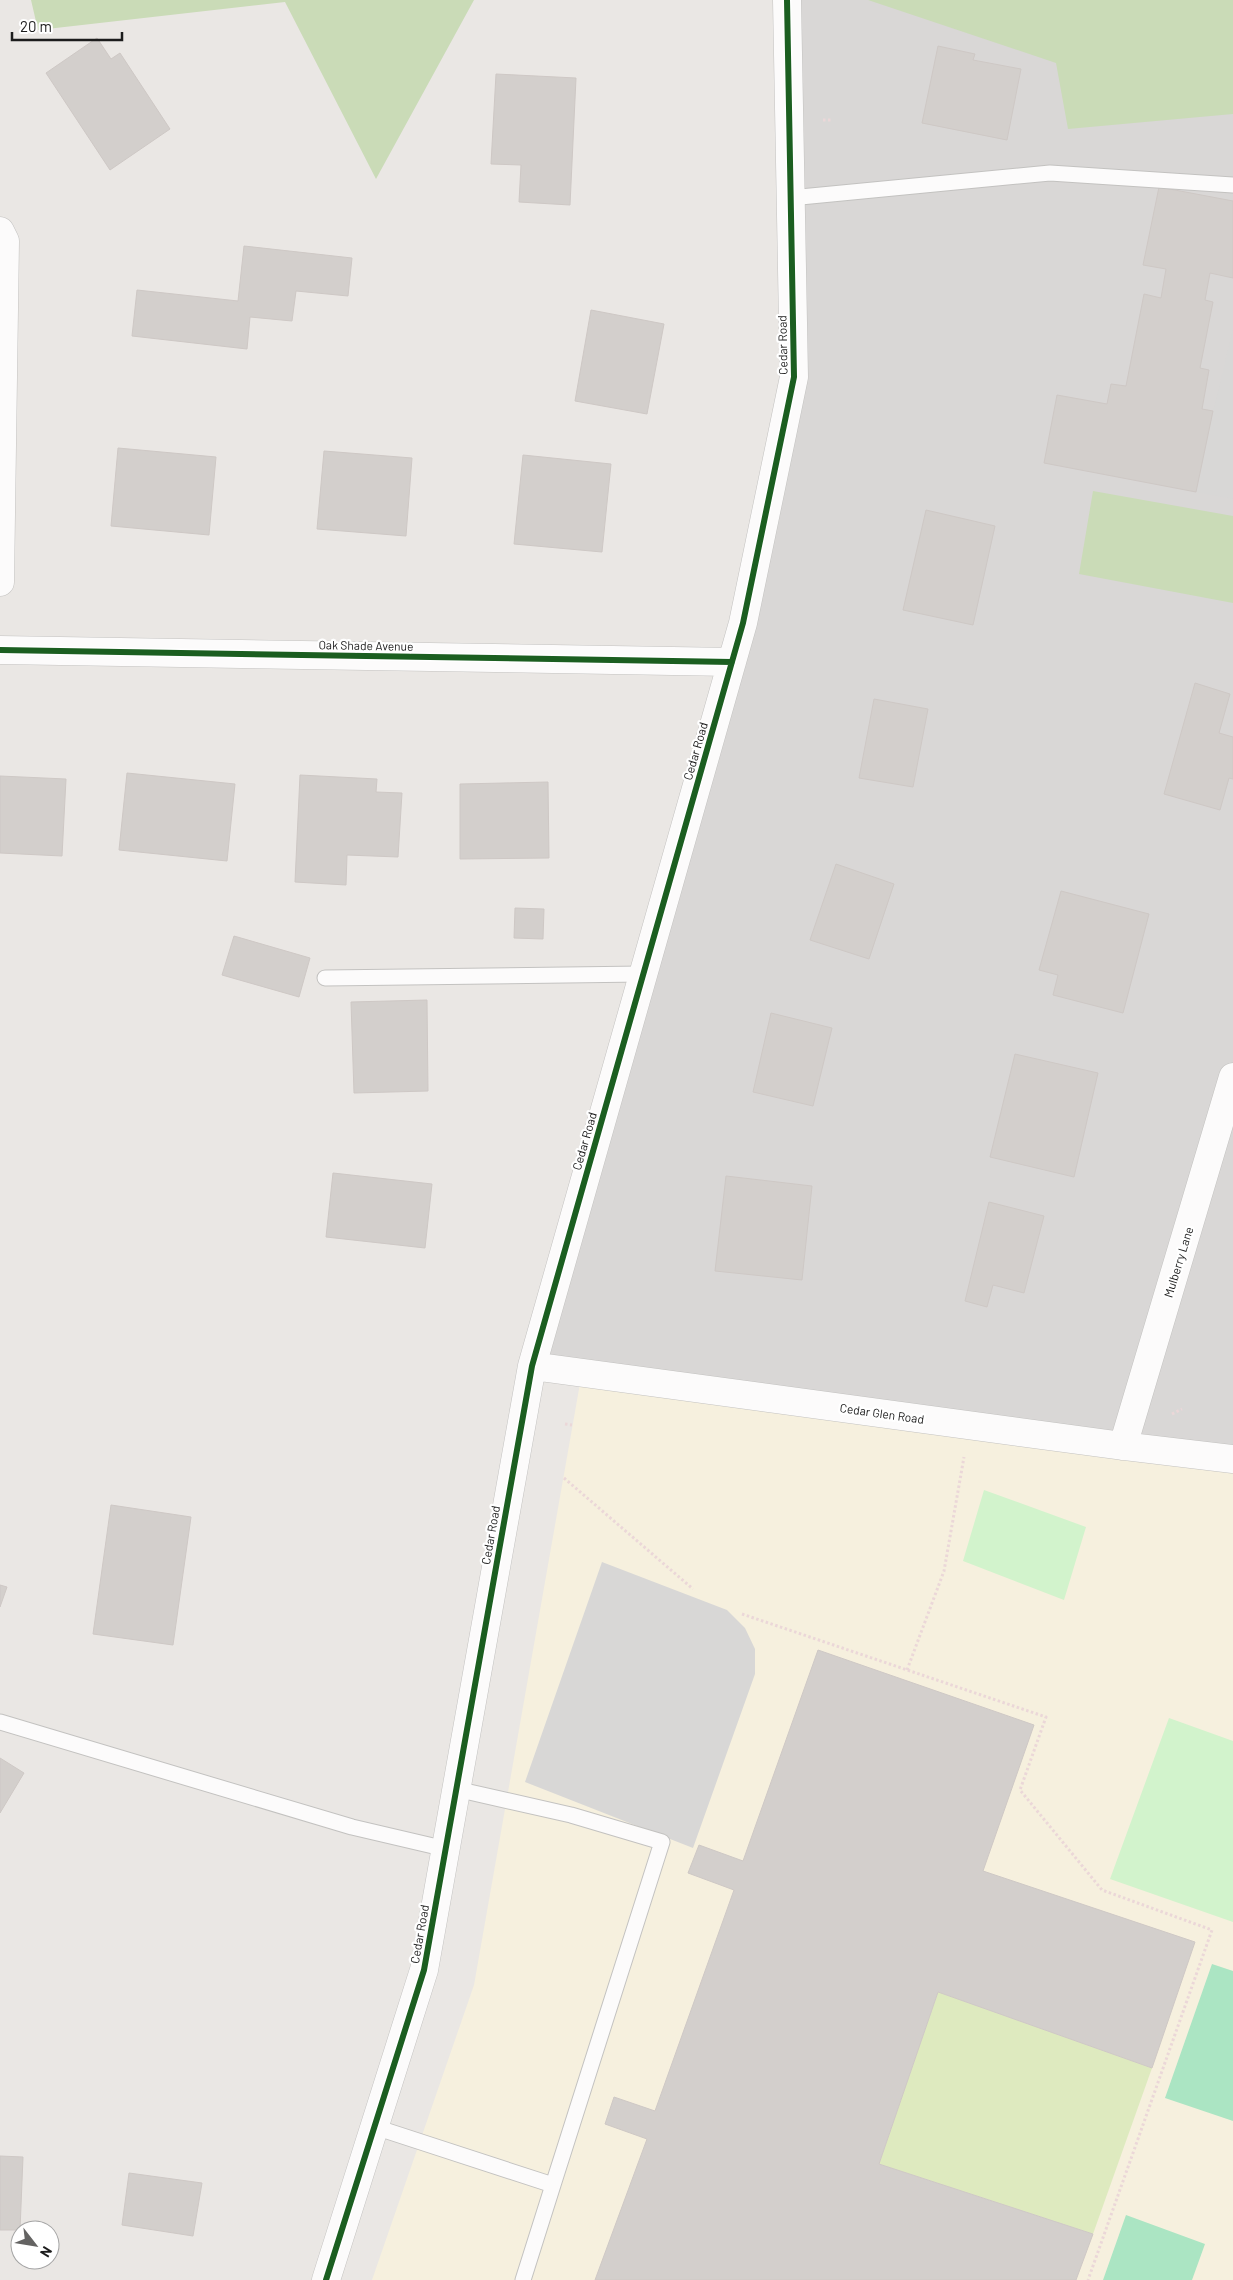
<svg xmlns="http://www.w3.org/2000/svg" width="1233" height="2280" font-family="Barlow,sans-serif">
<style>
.residential{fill:#d9d7d6}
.education{fill:#f6f0de}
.religious{fill:#d8d7d6}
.grass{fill:#deeabf}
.forest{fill:#cadbb7}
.park{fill:#d2f3cc}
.pitch{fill:#abe5c3}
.building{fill:#d3cfcc;stroke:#cec8c5}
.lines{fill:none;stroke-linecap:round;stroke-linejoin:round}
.service-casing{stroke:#c3c2c0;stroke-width:17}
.minor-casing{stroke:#c3c2c0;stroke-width:29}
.path{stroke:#ebd7d8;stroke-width:3;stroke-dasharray:2.5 2.5;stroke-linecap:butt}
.service{stroke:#fcfbfb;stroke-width:15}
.minor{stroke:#fcfbfb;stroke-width:28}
.cycleway-casing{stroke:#fff;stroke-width:9}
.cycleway{stroke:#1b5e20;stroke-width:6}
.labels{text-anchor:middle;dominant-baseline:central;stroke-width:4.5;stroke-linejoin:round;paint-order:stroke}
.street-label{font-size:12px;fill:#1c1c1c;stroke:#fff}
</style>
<rect width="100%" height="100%" fill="#eae7e4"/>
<path class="residential" d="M787,0H1233V1459L532,1366L794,377Z"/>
<path class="education" d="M582,1372L1233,1459V2280H372L474,1985Z"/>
<path class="religious" d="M1233,330V499L1196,492L1213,411Z
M602,1562L727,1610L745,1628L755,1649V1674L693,1848L525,1782Z"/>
<path class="grass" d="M938,1992L1152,2068L1093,2234L879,2164Z"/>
<path class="forest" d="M31,0H474L376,179L285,2L38,30Z
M868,0H1233V114L1068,129L1056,63Z
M1093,491L1233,516V603L1079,574Z"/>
<path class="park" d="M984,1490L1086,1527L1064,1600L963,1561Z
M1169,1718L1233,1741V1922L1110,1879Z"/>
<path class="pitch" d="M1212,1964L1233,1971V2121L1165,2098Z
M1126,2215L1205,2244L1192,2280H1103Z"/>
<path class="building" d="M97,38L111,59L120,53L170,129L110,170L46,73Z
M938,46L975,54L973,60L1021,69L1007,140L922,123Z
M496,74L576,78L570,205L519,202L521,165L491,164Z
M1159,187L1233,201V278L1210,273L1205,300L1213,302L1200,368L1209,370L1202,409L1213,411L1196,492L1044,463L1057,395L1107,404L1111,384L1126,386L1144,294L1161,298L1166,269L1143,265Z
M244,246L352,258L348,296L296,291L292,321L250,317L247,349L132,336L137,290L238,301Z
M591,310L664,324L647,414L575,401Z
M118,448L216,457L209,535L111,526Z
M324,451L412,458L406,536L317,529Z
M523,455L611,464L602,552L514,544Z
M926,510L995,526L973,625L903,610Z
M1195,683L1230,694L1219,733L1233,737V779L1229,778L1220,810L1164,794Z
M874,699L928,709L913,787L859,778Z
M127,773L235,784L227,861L119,850Z
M300,775L377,779L376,792L402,793L398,857L347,855L346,885L295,882Z
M0,776L66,779L62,856L0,853Z
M548,782L549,858L460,859V784Z
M836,864L894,884L869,959L810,940Z
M1061,891L1149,914L1123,1013L1053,995L1058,975L1039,970Z
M515,908L544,909L543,939L514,938Z
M234,936L310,958L299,997L222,975Z
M427,1000L428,1091L354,1093L351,1002Z
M771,1013L832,1028L813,1106L753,1092Z
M1015,1054L1098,1073L1074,1177L990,1157Z
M333,1173L432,1184L425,1248L326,1237Z
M726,1176L812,1186L802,1280L715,1271Z
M989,1202L1044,1216L1024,1293L993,1285L987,1307L965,1301Z
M111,1505L191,1517L173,1645L93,1634Z
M0,1585L7,1587L0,1607Z
M818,1650L1034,1725L983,1871L1195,1942L1152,2068L938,1992L879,2164L1093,2234L1076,2280H595L647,2139L605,2124L614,2097L655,2111L734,1890L688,1873L699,1845L743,1861Z
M0,1758L24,1773L0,1813Z
M0,2156L23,2157L20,2230H0Z
M129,2173L202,2183L193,2236L122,2225Z"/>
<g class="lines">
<g class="service-casing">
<path id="service" d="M790,198L1050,173L1233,185
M325,978L643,974
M0,1722L352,1827L446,1849
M375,2127L553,2185L662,1842L571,1815L456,1789
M523,2280L553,2185"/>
</g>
<g class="minor-casing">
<path id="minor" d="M0,231L5,241L0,582
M0,650L732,662
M532,1366L1123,1446L1233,1459
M1123,1446L1233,1077
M326,2280L424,1970L532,1366L743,623L794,377L787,0"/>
</g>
<path class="path" d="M823,120H832
M1172,1414L1182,1409
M565,1424L572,1425
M564,1478L693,1589
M742,1614L1046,1717L1020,1790L1102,1890L1212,1930L1088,2280
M907,1670L944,1571L964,1457"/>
<use href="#service" class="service"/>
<use href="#minor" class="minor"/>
<g class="cycleway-casing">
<path id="cycleway" d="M0,650L732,662
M326,2280L424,1970L532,1366L743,623L794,377L787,0"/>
</g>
<use href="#cycleway" class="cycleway"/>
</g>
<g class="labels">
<g class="street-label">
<text transform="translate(782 345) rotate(-91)">Cedar Road</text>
<text transform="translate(366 645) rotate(1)">Oak Shade Avenue</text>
<text transform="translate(695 751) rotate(-74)">Cedar Road</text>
<text transform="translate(584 1141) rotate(-74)">Cedar Road</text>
<text transform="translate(1178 1262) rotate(-73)">Mulberry Lane</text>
<text transform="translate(882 1413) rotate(8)">Cedar Glen Road</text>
<text transform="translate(490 1535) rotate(-80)">Cedar Road</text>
<text transform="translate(419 1934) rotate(-80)">Cedar Road</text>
</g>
</g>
<g transform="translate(35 2245) rotate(121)"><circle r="24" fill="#ffffff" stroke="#a4a4a4"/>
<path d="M0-4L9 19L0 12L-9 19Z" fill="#646362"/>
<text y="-8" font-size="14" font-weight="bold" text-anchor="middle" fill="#1c1c1c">N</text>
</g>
<path d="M12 32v8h110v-8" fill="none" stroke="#1c1c1c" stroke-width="2.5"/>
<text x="20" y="32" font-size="15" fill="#1c1c1c" stroke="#ffffff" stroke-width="4" paint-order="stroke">20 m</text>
</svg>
